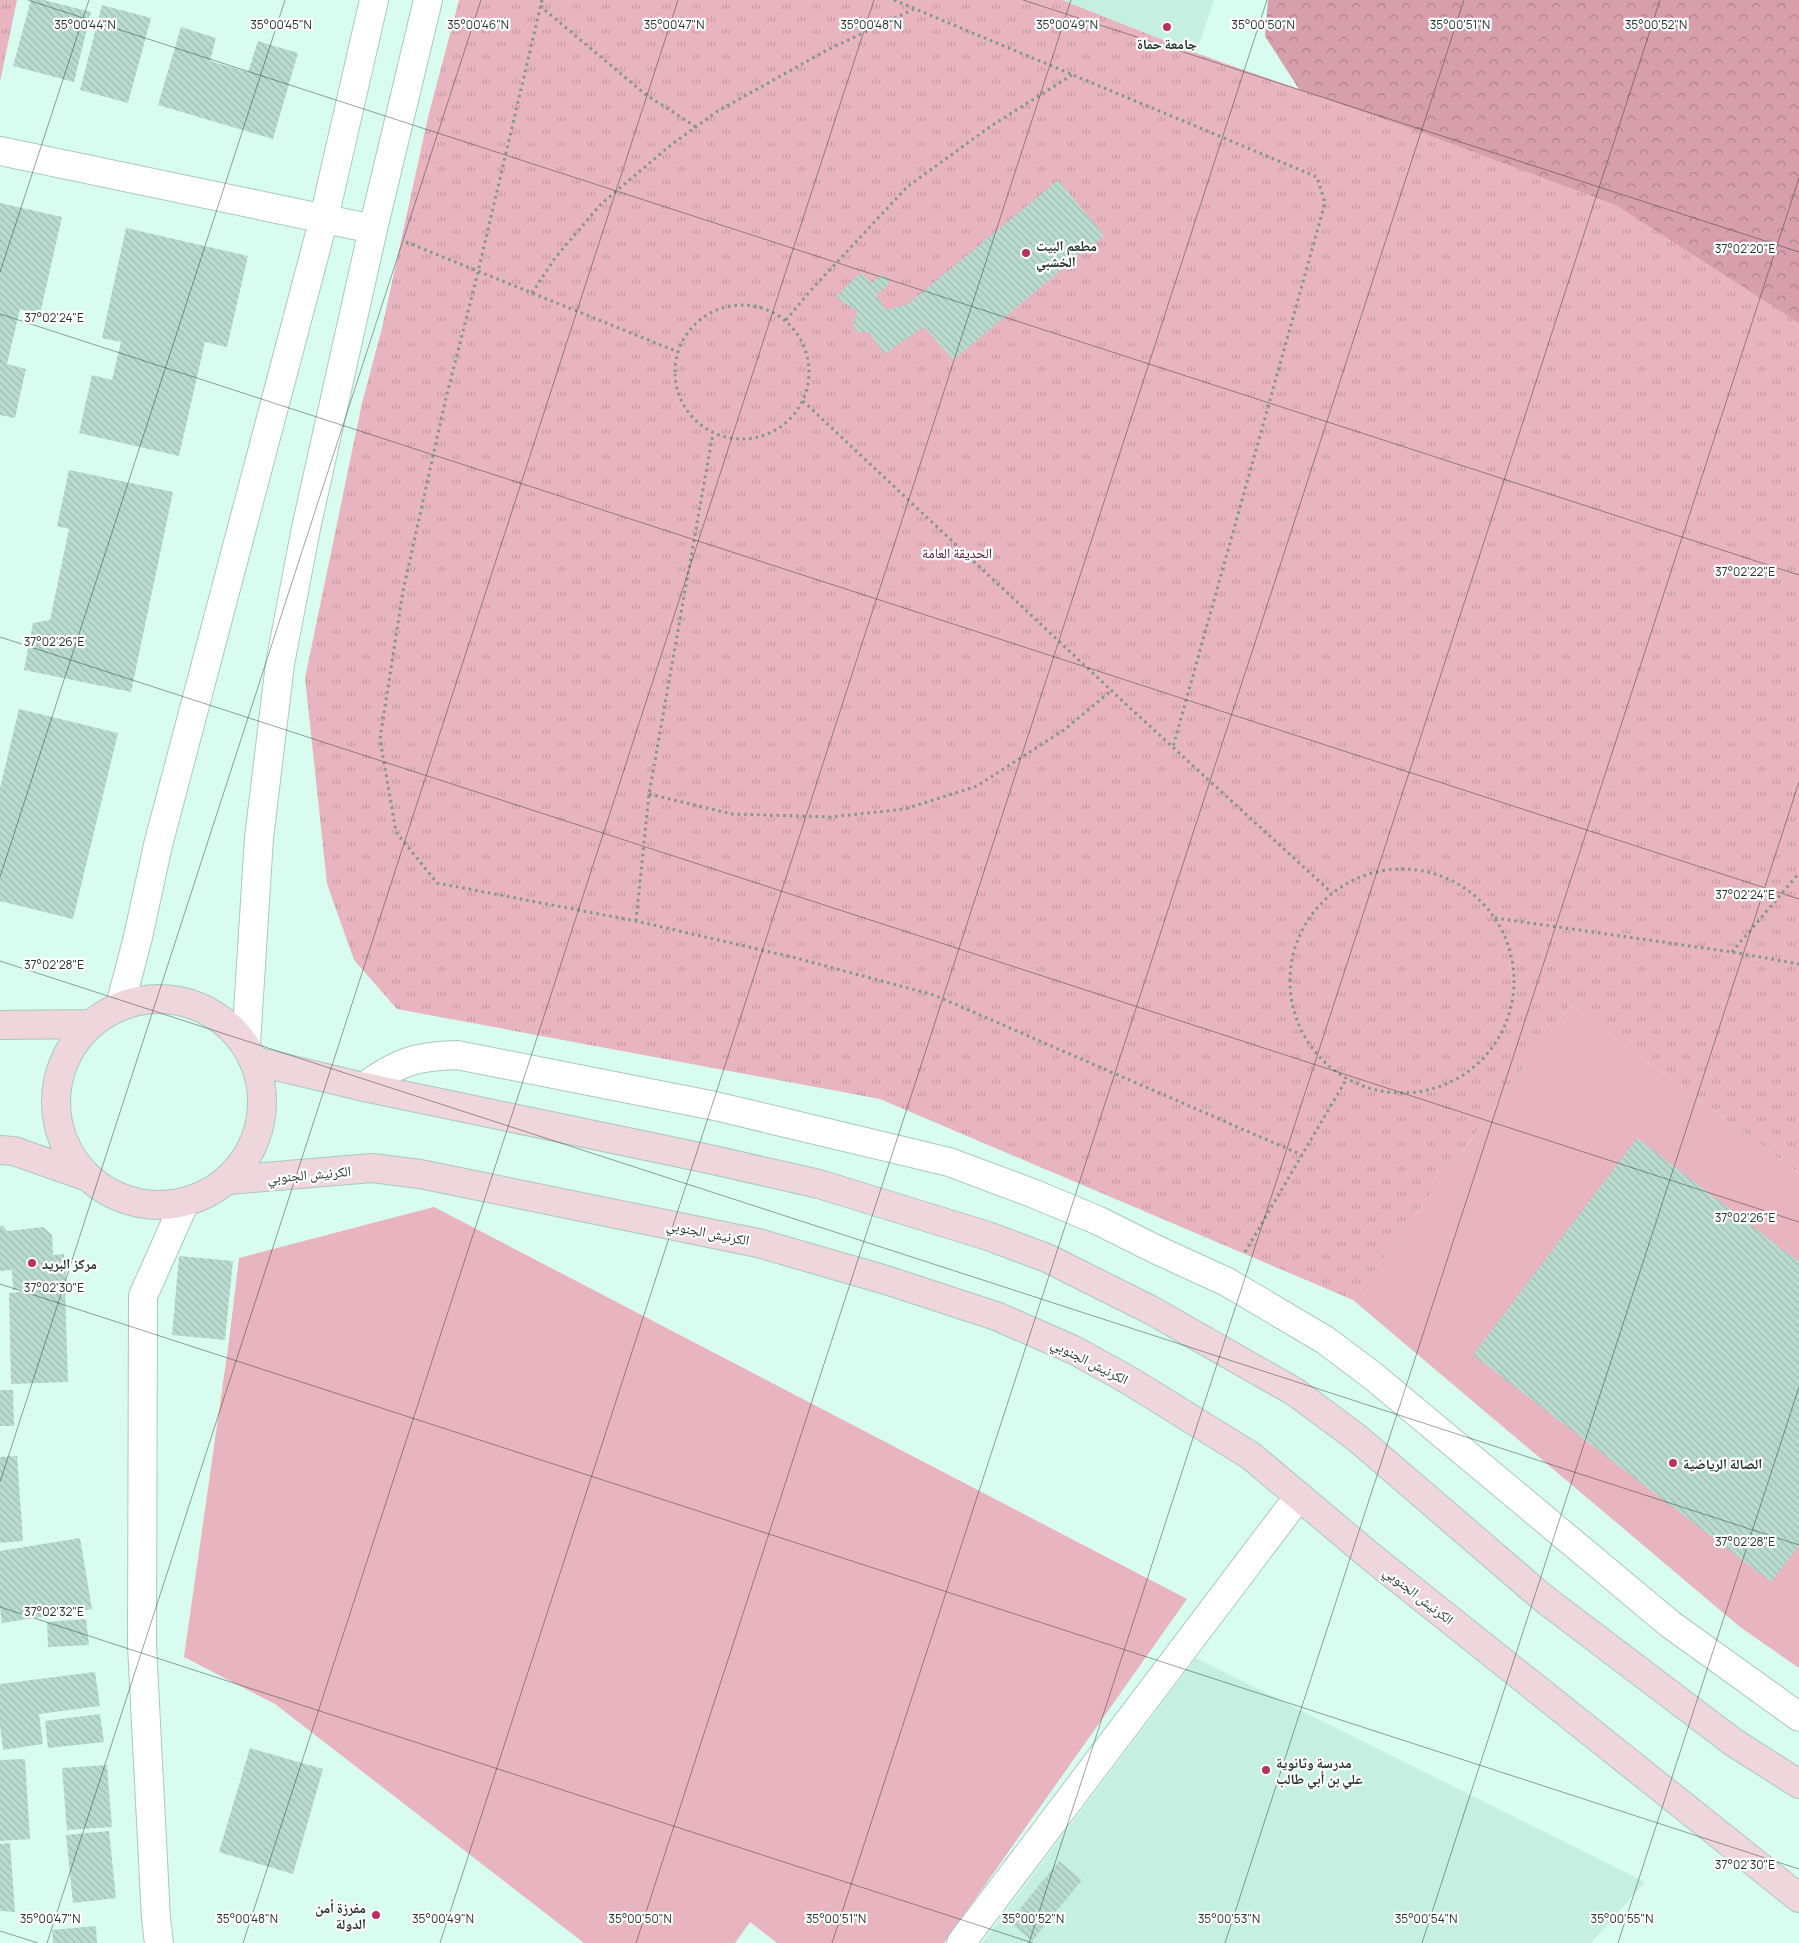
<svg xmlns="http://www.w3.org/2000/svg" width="1799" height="1943" font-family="Manrope,'Noto Naskh Arabic',sans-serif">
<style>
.built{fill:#c4efe1}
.green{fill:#e8b4bf}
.forest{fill:url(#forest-crowns)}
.park{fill:url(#park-tufts)}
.building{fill:url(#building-back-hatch)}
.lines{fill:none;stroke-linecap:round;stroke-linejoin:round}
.minor-casing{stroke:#a8cabe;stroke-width:30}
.tertiary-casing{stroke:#a8cabe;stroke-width:30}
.secondary-casing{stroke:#a8cabe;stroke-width:30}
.path{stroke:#7f978f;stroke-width:3;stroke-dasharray:2.5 4;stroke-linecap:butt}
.minor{stroke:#fff;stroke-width:28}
.tertiary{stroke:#fff;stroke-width:28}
.secondary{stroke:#efd5dc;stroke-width:28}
.ticks{fill:none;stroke:#26332e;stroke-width:1;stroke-opacity:0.45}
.poi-dot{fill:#bc2f61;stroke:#fff;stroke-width:2}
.labels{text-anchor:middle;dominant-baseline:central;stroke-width:4.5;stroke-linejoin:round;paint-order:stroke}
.poi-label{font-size:14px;font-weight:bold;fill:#26332e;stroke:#fff;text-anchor:start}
.park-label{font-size:14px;fill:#510f27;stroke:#fff}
.street-label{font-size:14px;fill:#26332e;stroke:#fff}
.ticks-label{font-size:12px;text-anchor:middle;fill:#26332e;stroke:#fff;stroke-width:4.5;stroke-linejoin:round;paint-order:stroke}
</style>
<defs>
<pattern id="forest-crowns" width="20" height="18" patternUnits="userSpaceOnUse" patternTransform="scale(1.25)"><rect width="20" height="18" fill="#d79fab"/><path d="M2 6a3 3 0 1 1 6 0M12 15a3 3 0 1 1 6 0" fill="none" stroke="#ae828c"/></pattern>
<pattern id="park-tufts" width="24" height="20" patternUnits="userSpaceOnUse" patternTransform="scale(1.25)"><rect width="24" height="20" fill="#e8b4bf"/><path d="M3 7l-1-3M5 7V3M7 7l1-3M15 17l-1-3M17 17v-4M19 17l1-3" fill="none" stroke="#c79ba4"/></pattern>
<pattern id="building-back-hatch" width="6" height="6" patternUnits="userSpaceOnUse" patternTransform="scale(1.25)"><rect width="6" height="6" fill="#b9dbd0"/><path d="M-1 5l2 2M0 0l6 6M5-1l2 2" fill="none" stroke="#9fbcb3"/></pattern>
</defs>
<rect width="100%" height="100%" fill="#d9fcf0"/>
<path class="built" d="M1062,0H1214L1196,53Z
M1196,1658L1645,1882L1591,1943H982Z"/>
<path class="green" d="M1570,1005L1799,1173V1668L1740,1627L1353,1300Z
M434,1207L1187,1599L944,1943H777L750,1922L735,1943H584L275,1704L184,1657L229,1341L239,1258Z"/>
<path class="forest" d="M1268,0H1799V839L1329,136L1265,36Z"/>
<path class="park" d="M0,0H17L0,82Z
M459,0H1062L1196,53L1412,129L1616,205L1799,323V1173L1570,1005L1353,1300L880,1099L397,1009L354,960L327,884L305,678L362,403L382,328L428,117Z"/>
<path class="building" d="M31,0H44L91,12L74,82L13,66Z
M102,5L151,18L128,103L80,90Z
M181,27L216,38L210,61L248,72L258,41L298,53L273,139L158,105Z
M1058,180L1104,235L953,360L924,327L884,354L869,332H857L853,325L857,311L836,297L861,272L871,283L882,274L890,283L876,296L886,310L908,304Z
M0,203L62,217L40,314L20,309L7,364L26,369L15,418L0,415Z
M126,228L248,256L227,347L205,342L179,456L79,433L92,375L112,380L121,342L102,338Z
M69,470L173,492L131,692L24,670L33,623L50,620L69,529L57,526Z
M19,709L118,733L73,919L0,901V788Z
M1637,1138L1799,1262V1546L1771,1582L1473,1355Z
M0,1226H3L7,1231L43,1227L52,1235L53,1255L64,1254L67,1286L13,1290L12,1270L0,1271Z
M179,1256L233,1261L225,1340L172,1335Z
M65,1287L68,1382L11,1384L9,1293Z
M0,1390H13L14,1426H0Z
M17,1456L23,1541L0,1543V1457Z
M80,1538L92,1609L2,1623L0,1609V1551Z
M86,1619L89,1645L48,1647L47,1622Z
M95,1672L100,1706L39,1714L43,1744L3,1750L0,1725V1684Z
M100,1714L104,1742L48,1748L45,1721Z
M250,1748L323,1769L293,1874L219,1852Z
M25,1759L30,1839L0,1841V1760Z
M107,1765L112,1827L67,1830L62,1768Z
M109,1831L116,1898L73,1903L66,1835Z
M10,1843L15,1912L0,1911V1844Z
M1059,1861L1082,1880L1032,1941L1009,1922Z
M96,1926L97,1943H53L52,1930Z"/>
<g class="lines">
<g class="minor-casing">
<path id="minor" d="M0,151L373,229
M159,1943L156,1919L142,1645L143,1296L184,1204
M961,1943L1299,1496"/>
</g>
<g class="tertiary-casing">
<path id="tertiary" d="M120,1006L138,937L158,845L324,218L374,0
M246,1044L259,838L280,664L306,528L373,229L428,0
M364,1087C397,1062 417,1056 457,1055L715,1106L949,1162L1032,1193L1097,1220L1155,1249L1227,1282L1325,1340L1373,1376L1670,1624L1799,1717"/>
</g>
<g class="secondary-casing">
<path id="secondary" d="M56 1102a103 103 0 1 1 206 0a103 103 0 1 1-206 0Z
M0,1025L91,1024
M255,1061L364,1087L709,1159L819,1184L988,1236L1047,1258L1151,1310L1295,1392L1357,1438L1543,1598L1733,1742L1799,1784
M0,1150L14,1151L85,1176
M229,1180L372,1168L420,1174L758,1243L886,1280L996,1316L1074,1350L1130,1381L1251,1456L1370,1556L1799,1898"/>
</g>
<path class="path" d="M542,0L478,272L445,402L403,591L380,739L396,832L437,883L636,921L792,957L934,995L1302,1155
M894,0L1317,177L1325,203L1173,747
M540,6L645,94L696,127
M406,242L678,352
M532,293L555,258L601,204L672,144L718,111L827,50L914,9
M675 372a67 67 0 1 1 134 0a67 67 0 1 1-134 0Z
M786,320L812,289L907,187L991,126L1072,75
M803,401L1130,708L1332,893
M649,794L732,814L831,817L905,809L977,786L1064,730L1112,690
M1290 981a112 112 0 1 1 224 0a112 112 0 1 1-224 0Z
M1495,918L1732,952L1799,964
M636,921L649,794L713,433
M1732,952L1799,873
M1245,1252L1346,1080"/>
<use href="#minor" class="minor"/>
<use href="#tertiary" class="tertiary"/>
<use href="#secondary" class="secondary"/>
</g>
<path class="ticks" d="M28,0L1799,575M1023,0L1799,252M0,272L89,0M0,314L1799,899M0,637L1799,1222M0,877L285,0M0,961L1799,1545M0,1284L1799,1869M0,1482L481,0M0,1607L1033,1943M0,1931L38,1943M47,1943L678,0M243,1943L874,0M440,1943L1071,0M636,1943L1267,0M832,1943L1464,0M1029,1943L1660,0M1225,1943L1799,178M1422,1943L1799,782M1618,1943L1799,1387"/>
<g class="poi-dot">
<circle cx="1167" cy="27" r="5"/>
<circle cx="1026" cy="253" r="5"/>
<circle cx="32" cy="1263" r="5"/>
<circle cx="1673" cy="1463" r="5"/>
<circle cx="1266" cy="1770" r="5"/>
<circle cx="376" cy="1915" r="5"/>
</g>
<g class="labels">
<g class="poi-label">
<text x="1167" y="43" text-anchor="middle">جامعة حماة</text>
<text x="1036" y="245">مطعم البيت<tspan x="1036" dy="16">الخشبي</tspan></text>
<text x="42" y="1263">مركز البريد</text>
<text x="1683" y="1463">الصالة الرياضية</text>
<text x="1276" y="1762">مدرسة وثانوية<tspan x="1276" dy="16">علي بن أبي طالب</tspan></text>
<text x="366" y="1907" text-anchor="end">مفرزة أمن<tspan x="366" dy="16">الدولة</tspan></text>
</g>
<g class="park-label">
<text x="957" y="552">الحديقة العامة</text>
</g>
<g class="street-label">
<text transform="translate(309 1174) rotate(-5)">الكرنيش الجنوبي</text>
<text transform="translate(708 1232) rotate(11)">الكرنيش الجنوبي</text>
<text transform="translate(1090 1361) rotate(27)">الكرنيش الجنوبي</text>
<text transform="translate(1419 1595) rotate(38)">الكرنيش الجنوبي</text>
</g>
</g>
<g class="ticks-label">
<text x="85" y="29">35°00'44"N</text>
<text x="281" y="29">35°00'45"N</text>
<text x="478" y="29">35°00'46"N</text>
<text x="674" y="29">35°00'47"N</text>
<text x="871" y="29">35°00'48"N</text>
<text x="1067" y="29">35°00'49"N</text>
<text x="1263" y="29">35°00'50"N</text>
<text x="1460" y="29">35°00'51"N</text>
<text x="1656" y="29">35°00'52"N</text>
<text x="1745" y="253">37°02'20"E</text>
<text x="54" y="322">37°02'24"E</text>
<text x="1745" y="576">37°02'22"E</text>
<text x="54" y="646">37°02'26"E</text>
<text x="1745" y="899">37°02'24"E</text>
<text x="54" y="969">37°02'28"E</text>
<text x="1745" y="1222">37°02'26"E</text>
<text x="54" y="1292">37°02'30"E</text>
<text x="1745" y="1546">37°02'28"E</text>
<text x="54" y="1616">37°02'32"E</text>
<text x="1745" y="1869">37°02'30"E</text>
<text x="50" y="1923">35°00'47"N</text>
<text x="247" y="1923">35°00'48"N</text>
<text x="443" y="1923">35°00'49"N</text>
<text x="640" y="1923">35°00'50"N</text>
<text x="836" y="1923">35°00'51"N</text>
<text x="1033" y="1923">35°00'52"N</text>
<text x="1229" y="1923">35°00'53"N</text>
<text x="1426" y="1923">35°00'54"N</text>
<text x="1622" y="1923">35°00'55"N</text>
</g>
</svg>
